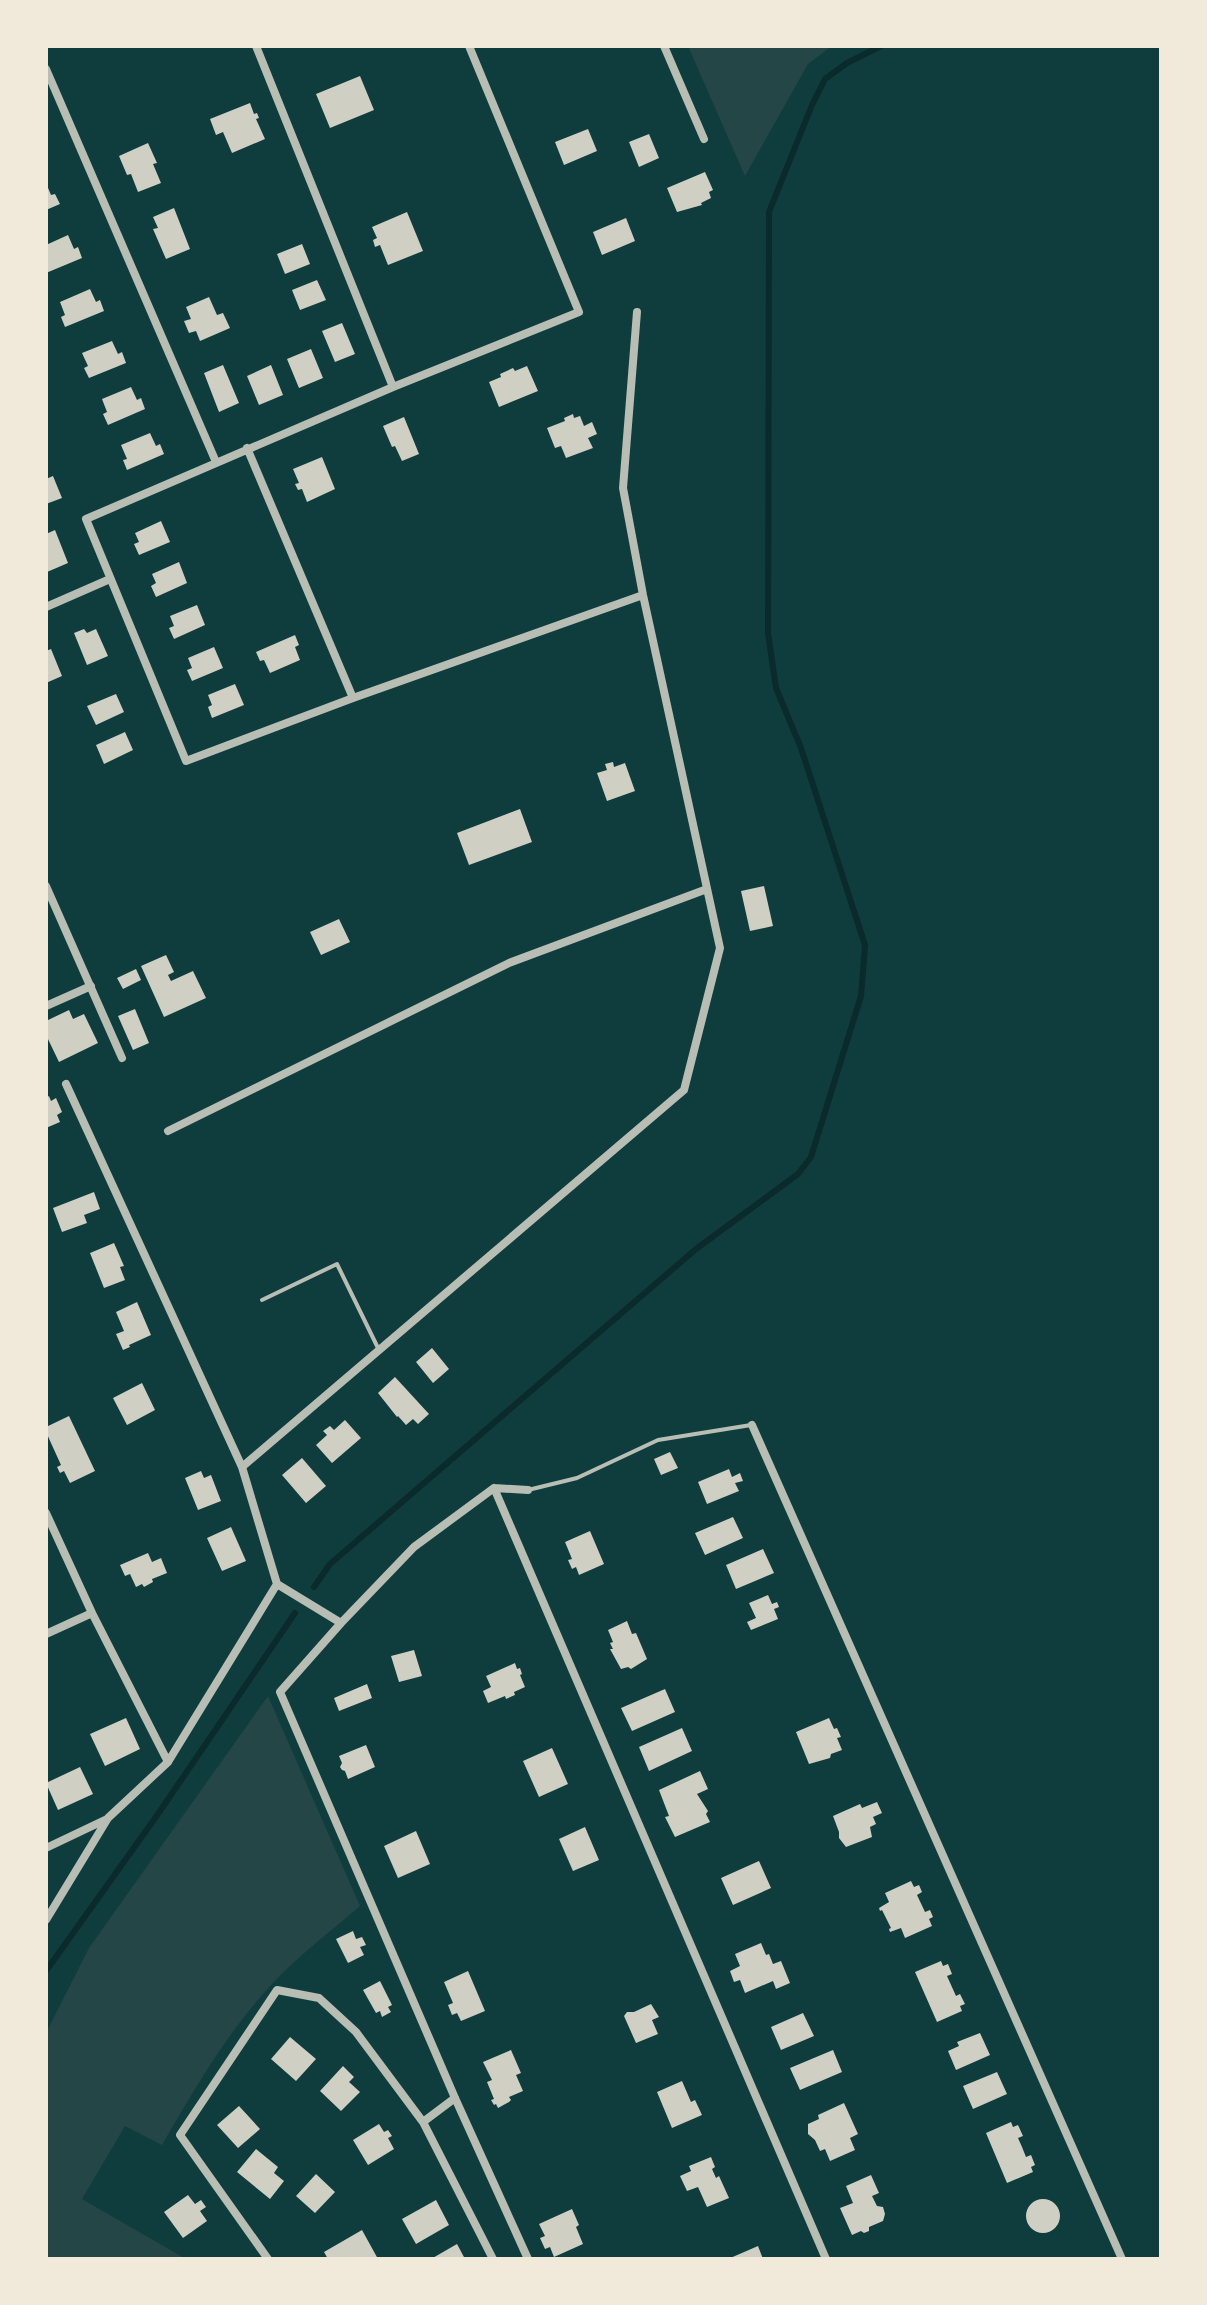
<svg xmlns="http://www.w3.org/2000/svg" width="1207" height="2305" font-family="Overpass,sans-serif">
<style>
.green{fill:#244646}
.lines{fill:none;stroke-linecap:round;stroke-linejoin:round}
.stream{stroke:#0a2a2b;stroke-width:6}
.building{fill:#cfcfc3}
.service{stroke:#b8beb3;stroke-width:4}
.minor{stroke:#b8beb3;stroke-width:8}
</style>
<rect width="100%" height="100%" fill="#0f3d3e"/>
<path class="green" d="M688,46H832L808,64L745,176Z
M268,1696L360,1906C331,1931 299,1955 273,1983C228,2031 195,2088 162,2145L125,2126L82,2199L186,2259H46V2033L89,1948Z"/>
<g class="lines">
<path class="stream" d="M314,1587L330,1564L696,1249L798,1174L811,1157L861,996L865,945L801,748L776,688L768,633L769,212L812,105L825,79L847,63L881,46
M46,1971L158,1814L295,1613"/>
</g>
<path class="building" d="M360,76L374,110L330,128L316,94Z
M250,103L254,114L257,113L259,118L256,119L265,139L232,153L223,132L216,135L210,119Z
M588,129L597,151L564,165L555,142Z
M649,134L659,158L639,167L629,142Z
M148,143L157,163L153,164L161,183L138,192L131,174L127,175L119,156Z
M705,172L713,190L709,192L711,198L701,203L702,205L677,212L667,188Z
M46,183L51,195L55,194L60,204L46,210Z
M174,208L190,249L166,259L153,229L158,228L153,217Z
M407,212L423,251L388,265L380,245L375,247L373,240L377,238L372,227Z
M626,218L635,241L602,255L593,232Z
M68,235L74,249L78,247L82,258L46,273V245Z
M302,244L310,264L285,274L277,254Z
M317,280L326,300L300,310L292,290Z
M90,289L96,302L100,300L104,311L65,327L61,317L65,315L60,302Z
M209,297L217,315L223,313L230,328L200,341L196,331L189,333L184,321L191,319L186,307Z
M342,323L355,354L335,362L322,331Z
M112,341L118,354L122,352L126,363L89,378L84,368L88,366L82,353Z
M311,349L323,378L299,388L287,359Z
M223,365L239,403L219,412L204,373Z
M271,365L283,395L259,405L247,376Z
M527,366L538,391L499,407L489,382L501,377L500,374L513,368L515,371Z
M131,387L137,400L141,398L145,409L108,425L103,414L107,412L102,399Z
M573,414L574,418L580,416L584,426L592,422L597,434L588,438L593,448L566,458L561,446L555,448L547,428L565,421L564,418Z
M404,417L419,454L402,461L395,446L392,447L383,426Z
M150,433L156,446L160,444L164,454L127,470L123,460L127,459L121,445Z
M322,457L335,489L307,502L302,489L298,490L295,484L299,483L293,469Z
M53,476L62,498L46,504V479Z
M161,521L170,542L139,555L134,544L139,542L135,533Z
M55,530L68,563L47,572L46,534Z
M179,562L187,583L156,597L151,586L156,583L152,574Z
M197,605L205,625L174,639L169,628L174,626L170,616Z
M84,629L87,633L96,629L108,656L87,665L74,633Z
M295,635L299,645L295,647L300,660L270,673L264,660L260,661L256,652Z
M214,647L223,668L192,681L187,670L192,668L188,658Z
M51,649L62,676L46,683V651Z
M235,684L244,705L212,718L208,707L212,705L208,695Z
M116,694L124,712L96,725L87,706Z
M125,732L133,750L104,764L96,745Z
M613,762L614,767L625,763L635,791L607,801L597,773L607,770L605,764Z
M520,809L532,842L469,865L457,833Z
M764,886L773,926L750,931L741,891Z
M339,919L350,942L321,955L310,932Z
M166,955L174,972L168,975L171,981L193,971L206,998L164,1017L141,966Z
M136,969L141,980L123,989L117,978Z
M135,1009L149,1043L133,1050L118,1016Z
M69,1010L73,1019L84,1014L98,1043L59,1062L46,1035V1021Z
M49,1096L51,1101L56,1098L62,1112L57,1115L60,1122L46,1128V1098Z
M94,1192L100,1209L84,1215L87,1223L62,1232L53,1208Z
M114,1243L124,1266L120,1267L125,1280L104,1288L90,1253Z
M137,1302L151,1335L129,1345L130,1347L123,1350L116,1334L124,1331L116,1312Z
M432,1348L449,1369L433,1383L416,1362Z
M395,1377L429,1414L418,1424L413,1419L406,1425L398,1416L397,1417L378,1393Z
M142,1383L155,1410L127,1425L113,1398Z
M69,1416L95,1471L70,1483L64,1471L60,1473L57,1467L61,1465L46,1432V1427Z
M345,1420L361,1438L332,1463L316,1445L327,1435L323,1431L330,1426L334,1430Z
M670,1452L678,1468L661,1475L654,1459Z
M302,1458L326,1486L306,1503L282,1475Z
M729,1469L732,1477L740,1473L743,1481L735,1483L739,1491L707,1504L698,1482Z
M201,1471L204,1478L211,1475L221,1501L198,1510L185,1478Z
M733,1517L743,1538L705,1555L695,1533Z
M231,1527L246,1561L222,1571L207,1538Z
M590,1531L604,1564L579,1575L576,1567L572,1569L568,1560L572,1559L565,1542Z
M763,1549L774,1573L736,1589L726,1565Z
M148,1553L152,1562L161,1558L167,1573L152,1579L153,1582L144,1587L142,1584L136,1587L130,1574L125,1576L120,1565Z
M768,1595L772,1604L777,1602L779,1607L774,1609L778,1619L751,1630L747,1622L756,1618L749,1603Z
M627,1621L632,1634L636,1633L647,1659L631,1669L628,1667L621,1669L610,1649H613L610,1643L613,1642L608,1630Z
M414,1650L422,1676L399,1682L391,1656Z
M515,1663L517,1669L520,1668L522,1674L520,1675L525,1687L514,1692L515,1695L506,1699L505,1696L488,1703L483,1691L491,1687L486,1676Z
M367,1684L372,1698L339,1711L334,1698Z
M665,1689L675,1712L632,1731L621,1708Z
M126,1718L140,1749L105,1766L90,1734Z
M829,1718L834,1729L837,1728L841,1737L837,1738L842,1750L831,1754L830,1758L809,1764L796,1732Z
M682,1728L692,1751L649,1771L639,1747Z
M366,1745L375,1767L348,1779L345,1771L342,1770L340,1767L342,1763L339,1756Z
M552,1748L568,1784L539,1797L523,1761Z
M80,1767L93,1794L58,1810L46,1783Z
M700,1771L708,1789L697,1794L708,1811L706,1814L710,1822L675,1837L665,1817L669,1816L659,1790Z
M877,1802L882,1813L873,1817L876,1824L870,1827L872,1837L846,1847L839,1838V1832L833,1816L860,1804L862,1808Z
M585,1827L599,1860L573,1871L559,1839Z
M416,1831L430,1864L398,1878L384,1846Z
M759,1861L771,1888L733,1905L721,1878Z
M911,1881L914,1887L919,1885L922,1892L917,1895L925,1912L930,1910L933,1917L929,1919L932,1926L905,1938L901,1928L890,1932L889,1929L891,1928L882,1910L880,1911L879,1908L889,1902L885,1893Z
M353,1931L356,1939L362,1937L366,1945L360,1947L364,1955L348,1963L336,1939Z
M761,1943L766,1955L769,1954L773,1964L781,1961L790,1983L776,1989L773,1981L745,1993L740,1980L734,1982L730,1971L740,1966L735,1954Z
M941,1961L943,1966L948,1964L952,1974L947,1976L956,1996L960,1994L965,2004L960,2006L962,2011L937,2022L915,1972Z
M468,1971L485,2011L461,2021L457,2013L452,2015L448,2005L453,2003L444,1982Z
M380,1981L392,2005L388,2007L391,2012L382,2017L380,2011L376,2013L363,1990Z
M651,2004L659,2017L652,2020L658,2034L636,2043L624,2016L627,2012H634Z
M803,2013L814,2036L781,2050L771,2027Z
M980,2033L990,2055L956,2070L948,2051L959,2046L957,2042Z
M290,2037L316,2059L296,2081L271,2059Z
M511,2050L521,2073L516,2075L523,2091L509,2097L511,2100L509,2102L498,2108L496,2104L494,2105L491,2100L494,2099L487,2082L492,2080L483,2062Z
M833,2050L842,2072L800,2090L790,2068Z
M343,2066L354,2077L349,2082L360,2092L341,2111L320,2091Z
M997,2072L1007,2094L973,2109L963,2086Z
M682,2081L691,2102L695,2100L702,2115L672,2128L657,2092Z
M844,2103L858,2134L850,2138L855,2150L830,2161L825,2149L820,2151L815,2140L808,2134V2124L819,2119L818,2115Z
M239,2106L260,2129L238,2148L217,2125Z
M1011,2122L1013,2127L1018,2125L1023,2136L1018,2138L1022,2147L1026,2157L1031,2155L1035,2165L1031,2167L1033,2172L1007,2183L986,2133Z
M379,2124L384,2132L388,2130L392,2136L388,2138L394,2149L368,2165L353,2140Z
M256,2149L278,2167L274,2173L284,2181L270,2199L237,2172Z
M711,2157L715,2167L712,2169L716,2178L719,2176L729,2198L707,2207L698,2187L687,2191L680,2176L691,2171L689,2166Z
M316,2174L335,2192L315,2213L296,2196Z
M871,2175L879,2193L872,2196L877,2206L883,2207L885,2214L883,2221L869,2227V2231L864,2233L861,2231L852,2235L840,2208L853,2203L846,2186Z
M188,2195L195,2204L201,2200L206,2207L200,2211L207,2221L183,2238L164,2212Z
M1026 2216a17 17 0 1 1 34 0a17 17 0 1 1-34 0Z
M436,2200L449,2225L416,2244L402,2219Z
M572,2209L579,2225L576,2227L583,2244L554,2257L550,2247L545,2249L540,2238L545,2236L539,2224Z
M362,2230L378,2259H328L324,2252Z
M457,2244L465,2259H431Z
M758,2246L763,2259H728Z"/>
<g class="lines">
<path class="service" d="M262,1300L337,1264L378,1348
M528,1490L577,1478L658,1440L751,1425"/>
<path class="minor" d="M256,46L393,387L579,312L469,46
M664,46L704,139
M46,69L216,462
M393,387L86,519L186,761L353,698L643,595
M247,448L353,698
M46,607L110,579
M46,886L122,1058
M46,1006L91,986
M168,1131L509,963L707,889
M752,1425L1122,2259
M242,1467L684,1090L720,948L643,595L623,488L637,312
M494,1488L826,2259
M46,1513L92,1613L168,1762
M277,1584L341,1623L414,1547L494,1488L528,1490
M341,1623L280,1692L455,2098L528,2259
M46,1634L92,1613
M46,1848L107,1819
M46,1920L108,1818L168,1762L277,1584L242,1467L66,1084
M423,2122L455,2098
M268,2259L180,2135L277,1990L319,1998L356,2032L423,2122L493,2259"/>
</g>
<rect width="1207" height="2305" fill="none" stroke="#f1e9da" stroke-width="96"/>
</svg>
